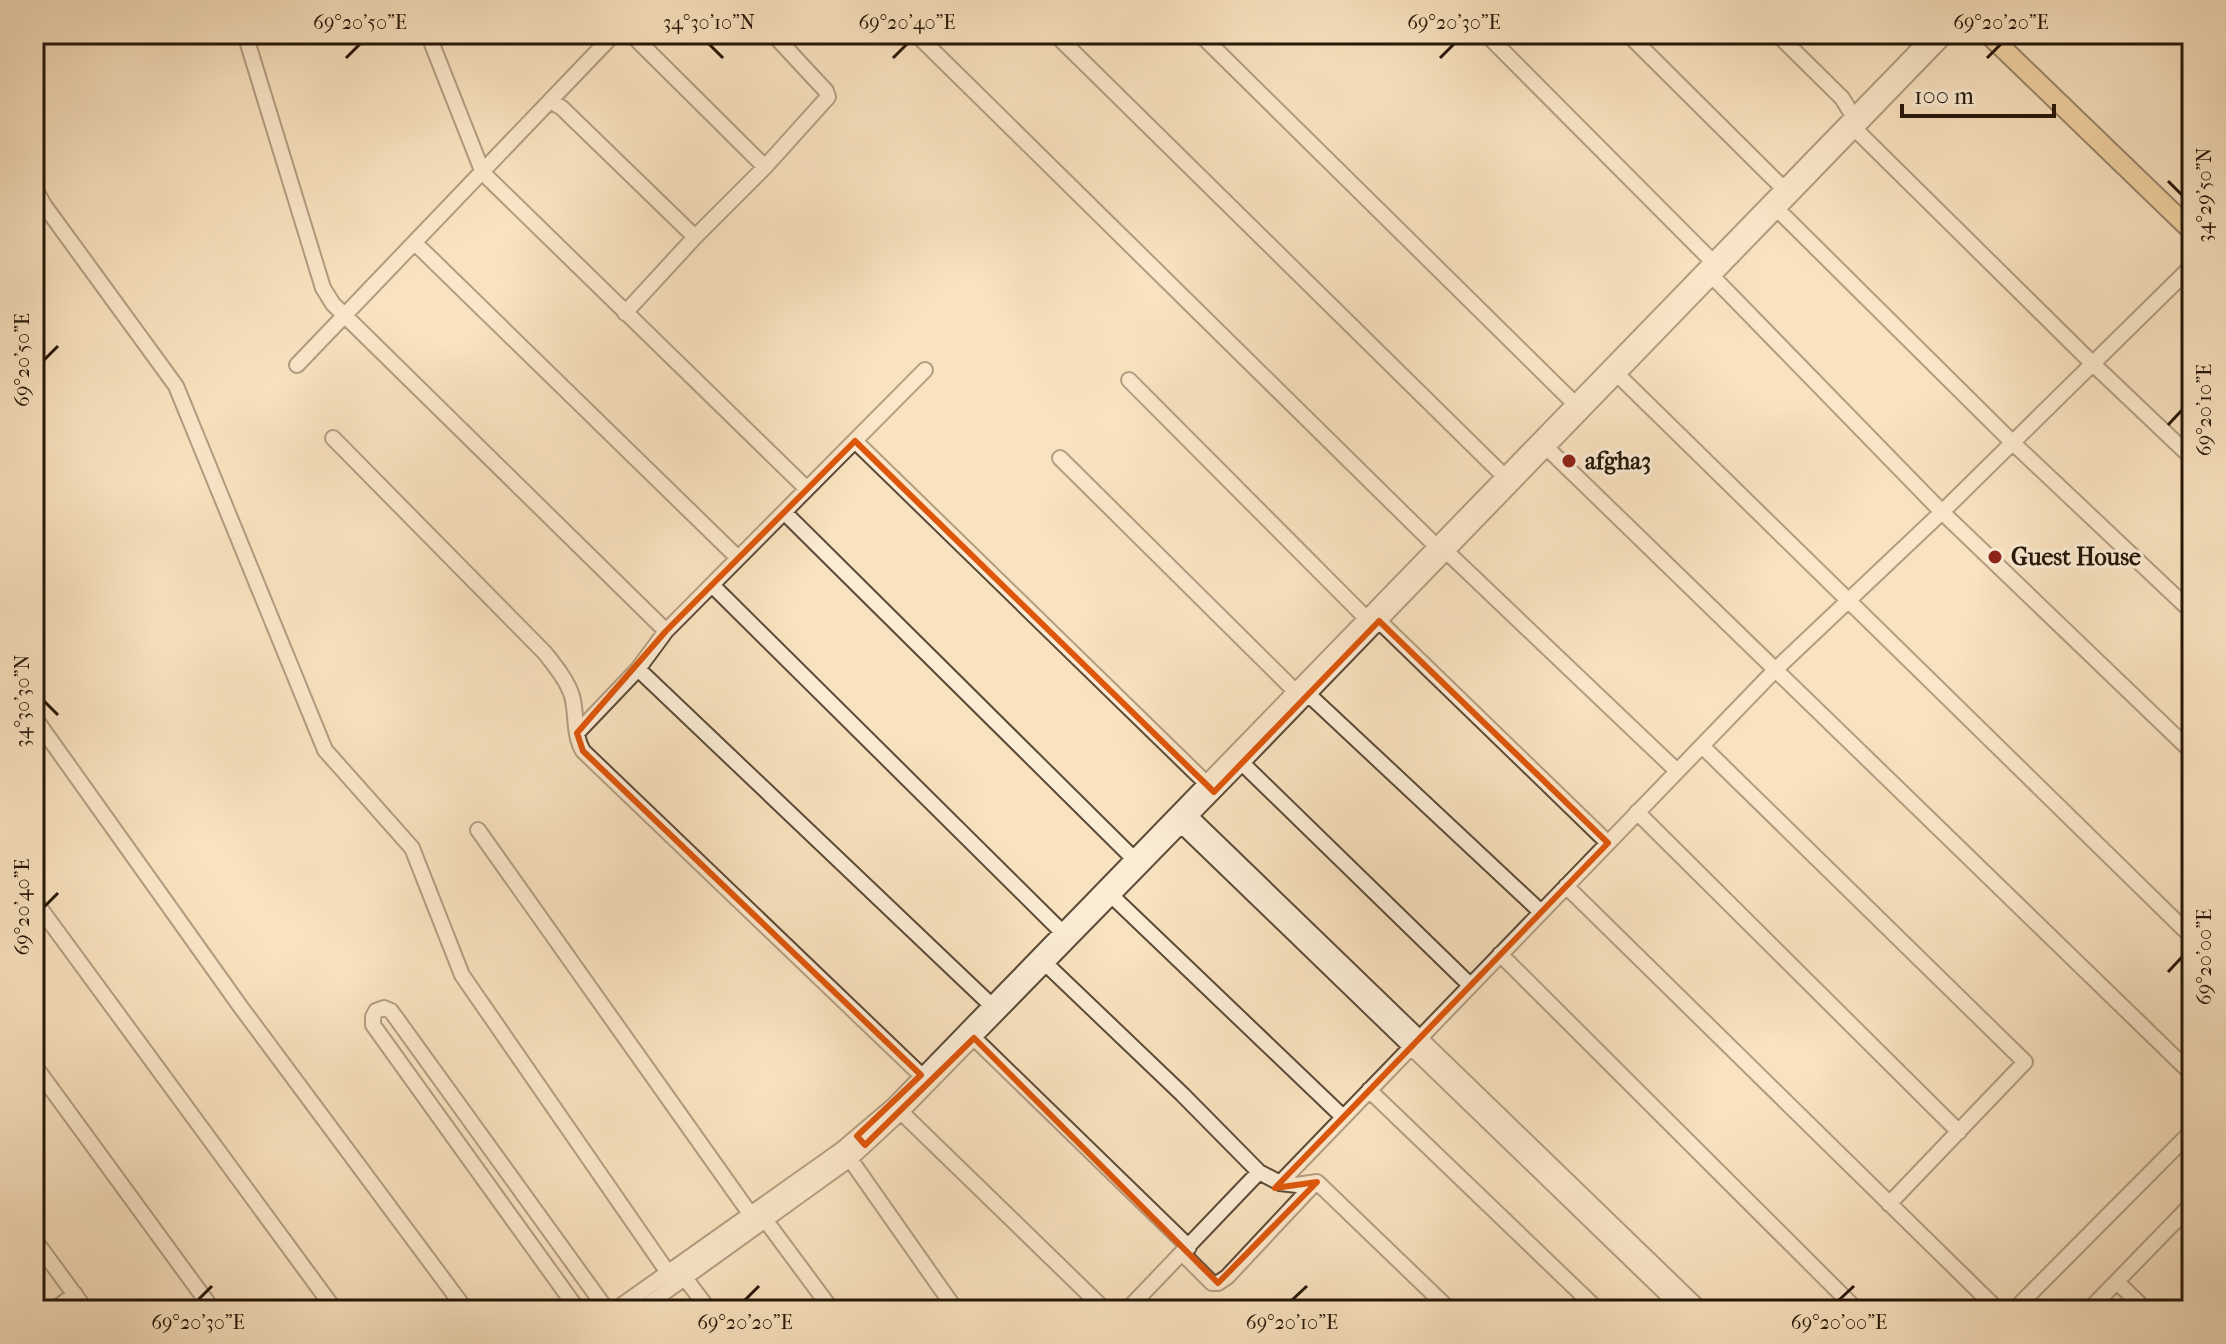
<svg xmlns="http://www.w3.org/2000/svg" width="2226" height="1344" font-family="'IM FELL French Canon',serif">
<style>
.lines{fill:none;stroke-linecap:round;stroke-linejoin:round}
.minor-casing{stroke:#5b4a36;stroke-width:18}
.major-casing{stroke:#261709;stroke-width:22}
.minor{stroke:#fbecd5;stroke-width:14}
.major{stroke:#ecc180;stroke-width:18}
.marked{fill:none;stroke:#de560c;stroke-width:6;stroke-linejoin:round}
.ticks{fill:none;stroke:#261709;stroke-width:3}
.poi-dot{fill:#8f2418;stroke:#fbecd5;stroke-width:3}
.labels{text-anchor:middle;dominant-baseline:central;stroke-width:6;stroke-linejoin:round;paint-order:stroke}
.poi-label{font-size:24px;font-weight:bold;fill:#261709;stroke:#fbecd5;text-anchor:start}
.neatline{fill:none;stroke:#261709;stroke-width:3}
.ticks-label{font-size:20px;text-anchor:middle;fill:#261709}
</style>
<rect width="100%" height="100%" fill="#f9e2bf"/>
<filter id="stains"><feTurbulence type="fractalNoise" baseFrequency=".0025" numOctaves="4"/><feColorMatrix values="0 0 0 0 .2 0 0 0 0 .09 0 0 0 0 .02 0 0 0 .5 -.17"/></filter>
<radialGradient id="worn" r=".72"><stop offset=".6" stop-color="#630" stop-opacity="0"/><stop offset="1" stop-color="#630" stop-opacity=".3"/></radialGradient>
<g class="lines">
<g class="minor-casing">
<path id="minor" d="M245,34L323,288L333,304L666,631
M428,34L483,173L807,489
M631,34L765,167
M916,34L1435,545
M1055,34L1503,475
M1200,34L1574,403
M1486,34L1712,261
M1628,34L1783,188
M1777,34L1842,98L1853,116
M551,101L562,108L695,237
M1855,129L2092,363L2192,458
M34,187L44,205L176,386L325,750L412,848L462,975L669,1274
M1777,209L2012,442L2192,612
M415,243L738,558
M1713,277L1942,512L2192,752
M625,313L695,237L765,167L828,97L826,91L773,34
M297,365L614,34
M1618,375L2192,937
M1129,380L1365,617
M333,438L545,653C555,666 567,680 572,696C577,714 573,734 583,751L921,1075
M855,441L1205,782
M1547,448L2192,1074
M1060,458L1295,691
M784,512L1133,858
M1447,552L1677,771
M712,585L1061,931
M1379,621L1608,843
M638,669L990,1004
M1308,694L1541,912
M34,717L240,1006L466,1310
M577,733L638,669L666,631L925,370
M1702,746L2025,1062L1889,1204
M1242,763L1470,985
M1184,810L1701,1310
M1637,812L1959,1132
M1176,820L1683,1310
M478,830L751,1215
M1566,886L1998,1310
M1112,896L1343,1117
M34,900L335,1310
M1500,954L1857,1310
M1046,964L1182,1094L1259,1172
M974,1038L1189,1247
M34,1065L213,1310
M1369,1090L1598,1310
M901,1112L1105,1310
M850,1159L956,1310
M1280,1183L1297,1185L1317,1182L1450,1310
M766,1221L832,1310
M34,1239L86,1310
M1183,1254L1212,1283H1218L1227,1277L1316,1182
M685,1278L709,1310
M2117,1282L2146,1310
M54,1310L75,1294
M578,1310L373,1025V1017L376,1011L384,1008L391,1011L607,1310
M615,1310L841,1150L894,1105L1933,34
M640,1310L850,1159L901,1112L1242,763L1947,34
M1127,1310L1259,1172L1280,1183L1775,670L1942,512L2192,266
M2014,1310L2192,1131
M2089,1310L2192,1204"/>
</g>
<g class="major-casing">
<path id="major" d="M1988,34L2192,231"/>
</g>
<use href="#minor" class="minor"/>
<use href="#major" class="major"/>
</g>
<path d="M0 0H2226V1344H0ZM855,441L1214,792L1379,621L1608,843L1275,1188L1317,1182L1218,1283L974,1038L865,1145L857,1136L921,1075L583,751L577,733L666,631Z" fill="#f9e2bf" fill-opacity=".55" fill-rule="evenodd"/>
<path class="marked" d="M855,441L1214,792L1379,621L1608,843L1275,1188L1317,1182L1218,1283L974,1038L865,1145L857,1136L921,1075L583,751L577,733L666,631Z"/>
<path class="ticks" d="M709,44L723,58M346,58L360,44M893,58L907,44M1440,58L1454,44M1987,58L2001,44M2168,181L2182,195M44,360L58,346M2168,425L2182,410M44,701L58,715M44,907L58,893M2168,972L2182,957M198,1300L212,1286M745,1300L759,1286M1292,1300L1307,1286M1839,1300L1854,1286"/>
<g class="poi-dot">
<circle cx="1569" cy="461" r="8"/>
<circle cx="1995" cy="557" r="8"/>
</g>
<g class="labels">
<g class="poi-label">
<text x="1585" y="461">afgha3</text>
<text x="2011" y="557">Guest House</text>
</g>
</g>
<rect width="2226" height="1344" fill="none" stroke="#f9e2bf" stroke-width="88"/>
<path d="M1902 104v12h152v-12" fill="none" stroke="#261709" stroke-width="4"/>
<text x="1914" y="104" font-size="24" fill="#261709" stroke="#fbecd5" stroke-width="6" paint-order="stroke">100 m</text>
<rect x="44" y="44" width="2138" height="1256" class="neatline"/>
<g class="ticks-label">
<text x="360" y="29">69°20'50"E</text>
<text x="709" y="29">34°30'10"N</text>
<text x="907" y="29">69°20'40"E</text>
<text x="1454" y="29">69°20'30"E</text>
<text x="2001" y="29">69°20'20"E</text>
<text transform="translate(2204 195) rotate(-90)" y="7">34°29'50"N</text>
<text transform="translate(22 360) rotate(-90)" y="7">69°20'50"E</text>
<text transform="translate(2204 410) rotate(-90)" y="7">69°20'10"E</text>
<text transform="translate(22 701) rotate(-90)" y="7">34°30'30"N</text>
<text transform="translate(22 907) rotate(-90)" y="7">69°20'40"E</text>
<text transform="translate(2204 957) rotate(-90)" y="7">69°20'00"E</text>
<text x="198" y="1329">69°20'30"E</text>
<text x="745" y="1329">69°20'20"E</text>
<text x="1292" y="1329">69°20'10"E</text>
<text x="1839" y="1329">69°20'00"E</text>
</g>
<rect width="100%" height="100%" filter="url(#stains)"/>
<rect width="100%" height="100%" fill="url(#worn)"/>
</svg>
